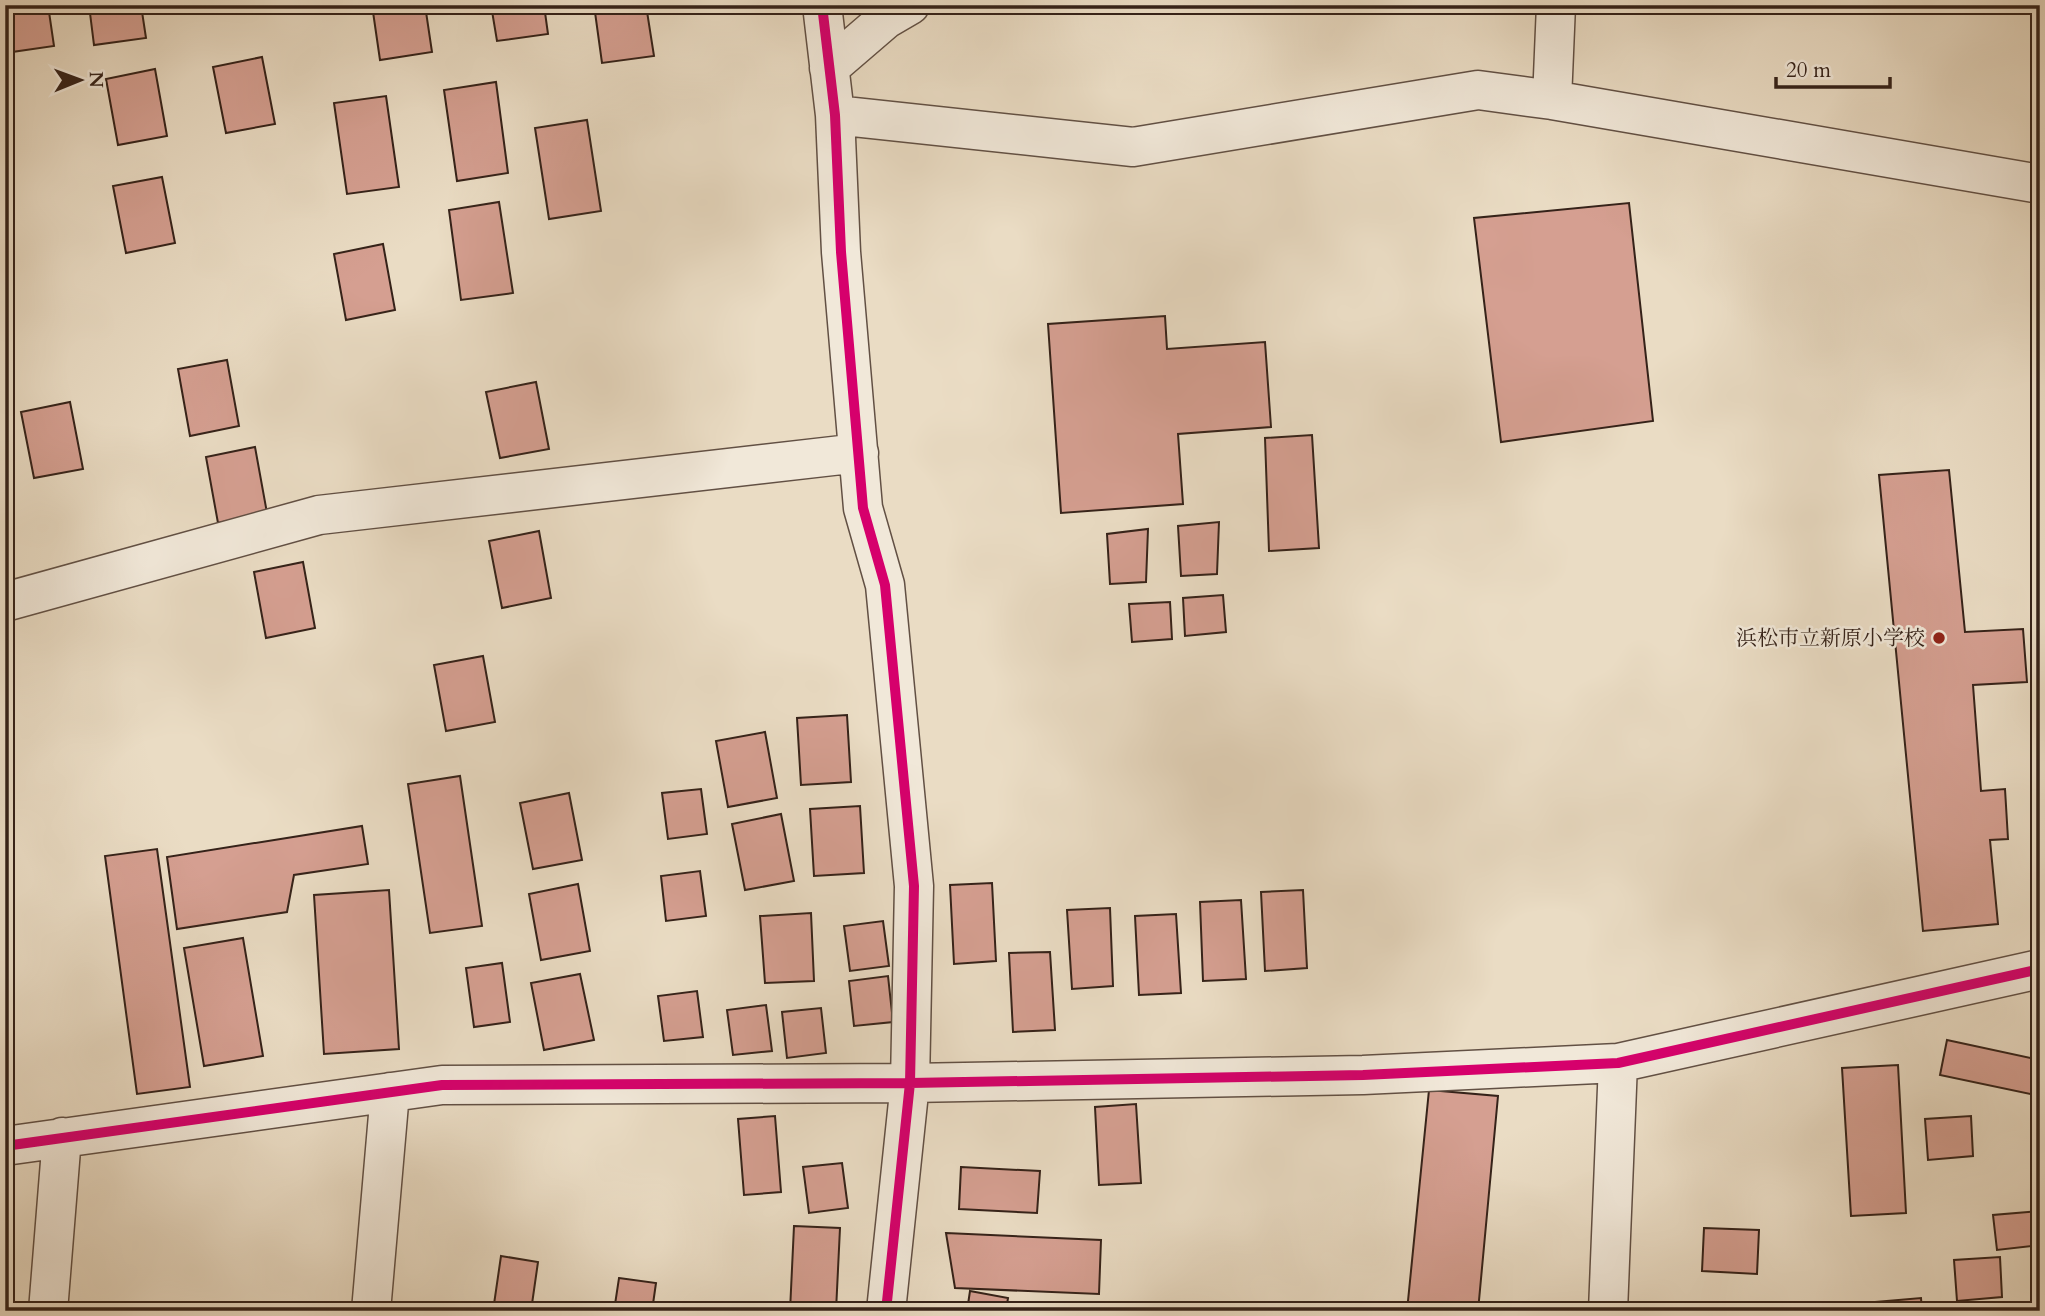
<svg xmlns="http://www.w3.org/2000/svg" width="2045" height="1316" font-family="Cardo,'Noto Serif JP',serif">
<style>
.building{fill:#d59f91;stroke:#352219;stroke-width:2}
.lines{fill:none;stroke-linecap:round;stroke-linejoin:round}
.minor-casing{stroke:#625044;stroke-width:41}
.minor{stroke:#f1e8d9;stroke-width:38}
.cycleway-casing{stroke:#f1e8d9;stroke-width:15}
.cycleway{stroke:#d6006c;stroke-width:10}
.poi-dot{fill:#8f2418;stroke:#f1e8d9;stroke-width:2.5}
.labels{text-anchor:middle;dominant-baseline:central;stroke-width:5;stroke-linejoin:round;paint-order:stroke}
.poi-label{font-size:21px;fill:#352219;stroke:#f1e8d9;text-anchor:end}
</style>
<rect width="100%" height="100%" fill="#eadcc4"/>
<filter id="stains"><feTurbulence type="fractalNoise" baseFrequency=".00286" numOctaves="4"/><feColorMatrix values="0 0 0 0 .2 0 0 0 0 .09 0 0 0 0 .02 0 0 0 .5 -.17"/></filter>
<radialGradient id="worn" r=".72"><stop offset=".6" stop-color="#630" stop-opacity="0"/><stop offset="1" stop-color="#630" stop-opacity=".3"/></radialGradient>
<path class="building" d="M5,5H48L54,46L5,53Z
M89,5H141L146,38L94,45Z
M372,5H425L432,52L380,60Z
M491,5H544L548,34L497,41Z
M594,5H646L654,56L602,63Z
M262,57L275,124L226,133L213,67Z
M155,69L167,136L118,145L106,79Z
M496,82L508,173L457,181L444,90Z
M386,96L399,187L347,194L334,103Z
M587,120L601,211L549,219L535,128Z
M162,177L175,243L126,253L113,186Z
M499,202L513,293L461,300L449,210Z
M1629,203L1653,421L1501,442L1474,218Z
M383,244L395,310L346,320L334,254Z
M1165,316L1167,349L1265,342L1271,427L1178,434L1183,504L1061,513L1048,324Z
M227,360L239,426L190,436L178,369Z
M536,382L549,449L500,458L486,392Z
M70,402L83,469L34,478L21,412Z
M1312,435L1319,548L1269,551L1265,438Z
M255,447L267,513L218,523L206,457Z
M1949,470L1965,632L2023,629L2027,682L1973,685L1981,791L2005,789L2008,839L1990,840L1998,924L1923,931L1879,475Z
M1219,522L1217,574L1181,576L1178,526Z
M1148,529L1146,582L1110,584L1107,534Z
M539,531L551,598L502,608L489,541Z
M303,562L315,628L266,638L254,572Z
M1223,595L1226,632L1185,636L1183,598Z
M1170,602L1172,639L1132,642L1129,604Z
M483,656L495,722L446,731L434,665Z
M847,715L851,782L801,785L797,718Z
M765,732L777,798L728,807L716,741Z
M460,776L482,926L430,933L408,784Z
M701,789L707,834L668,839L662,793Z
M569,793L582,860L533,869L520,803Z
M860,806L864,873L814,876L810,809Z
M781,814L794,881L745,890L732,824Z
M362,826L368,864L294,875L287,912L177,929L167,857Z
M5,838H8L13,912H5Z
M157,849L190,1087L137,1094L105,856Z
M700,871L706,916L666,921L661,876Z
M992,883L996,961L954,964L950,885Z
M578,884L590,951L541,960L529,894Z
M389,890L399,1049L324,1054L314,895Z
M1303,890L1307,968L1265,971L1261,892Z
M1241,900L1246,979L1203,981L1200,902Z
M1110,908L1113,986L1072,989L1067,910Z
M811,913L814,981L765,983L760,916Z
M1176,914L1181,993L1139,995L1135,916Z
M883,921L889,966L850,971L844,926Z
M243,938L263,1056L204,1066L184,948Z
M1050,952L1055,1030L1013,1032L1009,953Z
M502,963L510,1022L474,1027L466,968Z
M580,974L594,1040L544,1050L531,983Z
M888,976L893,1022L854,1026L849,981Z
M697,991L703,1037L664,1041L658,996Z
M766,1005L772,1051L733,1055L727,1010Z
M821,1008L826,1053L787,1058L782,1012Z
M1947,1040L2040,1060V1096L1940,1075Z
M1898,1065L1906,1213L1851,1216L1842,1068Z
M1429,1090L1498,1096L1478,1311H1407Z
M1136,1104L1141,1183L1099,1185L1095,1107Z
M775,1116L781,1192L744,1195L738,1119Z
M1971,1116L1973,1156L1928,1160L1925,1119Z
M842,1163L848,1208L809,1213L803,1167Z
M961,1167L1040,1171L1037,1213L959,1209Z
M2040,1211V1245L1997,1250L1993,1215Z
M794,1226L840,1228L836,1311H790Z
M1704,1228L1759,1230L1757,1274L1702,1271Z
M946,1233L1101,1240L1099,1294L955,1288Z
M501,1256L538,1262L531,1311H493Z
M2000,1257L2002,1297L1957,1301L1954,1260Z
M2033,1272H2040V1311H2036Z
M619,1278L656,1283L652,1311H614Z
M970,1291L1008,1298L1006,1311H967Z
M1921,1298L1922,1311H1877L1876,1302Z"/>
<g class="lines">
<g class="minor-casing">
<path id="minor" d="M822,5L835,115L841,252L863,508L885,585L914,886L910,1083L886,1311
M829,68L886,19L910,5
M1552,100L1556,5
M835,115L1133,147L1478,90L1552,100L2040,184
M5,602L319,515L859,453
M5,1146L442,1085L910,1083L1363,1075L1618,1063L2040,969
M48,1311L62,1137
M371,1311L390,1092
M1608,1311L1618,1063"/>
</g>
<use href="#minor" class="minor"/>
<g class="cycleway-casing">
<path id="cycleway" d="M822,5L835,115L841,252L863,508L885,585L914,886L910,1083L886,1311
M5,1146L442,1085L910,1083L1363,1075L1618,1063L2040,969"/>
</g>
<use href="#cycleway" class="cycleway"/>
</g>
<circle class="poi-dot" cx="1939" cy="638" r="7"/>
<g class="labels">
<g class="poi-label">
<text x="1925" y="638">浜松市立新原小学校</text>
</g>
</g>
<rect width="2045" height="1316" fill="none" stroke="#eadcc4" stroke-width="28"/>
<rect x="7" y="7" width="2031" height="1302" fill="none" stroke="#352219" stroke-width="3.5"/>
<rect x="14" y="14" width="2017" height="1288" fill="none" stroke="#352219" stroke-width="2"/>
<g transform="translate(80 80) rotate(89)" stroke="#f1e8d9" stroke-width="5" paint-order="stroke">
<path d="M0-5L12 26L0 18L-12 26Z" fill="#352219"/>
<text y="-10" font-size="19" font-weight="bold" text-anchor="middle" fill="#352219">N</text>
</g>
<path d="M1776 77v10h114v-10" fill="none" stroke="#352219" stroke-width="3.5"/>
<text x="1786" y="77" font-size="21" fill="#352219" stroke="#f1e8d9" stroke-width="5" paint-order="stroke">20 m</text>
<rect width="100%" height="100%" filter="url(#stains)"/>
<rect width="100%" height="100%" fill="url(#worn)"/>
</svg>
